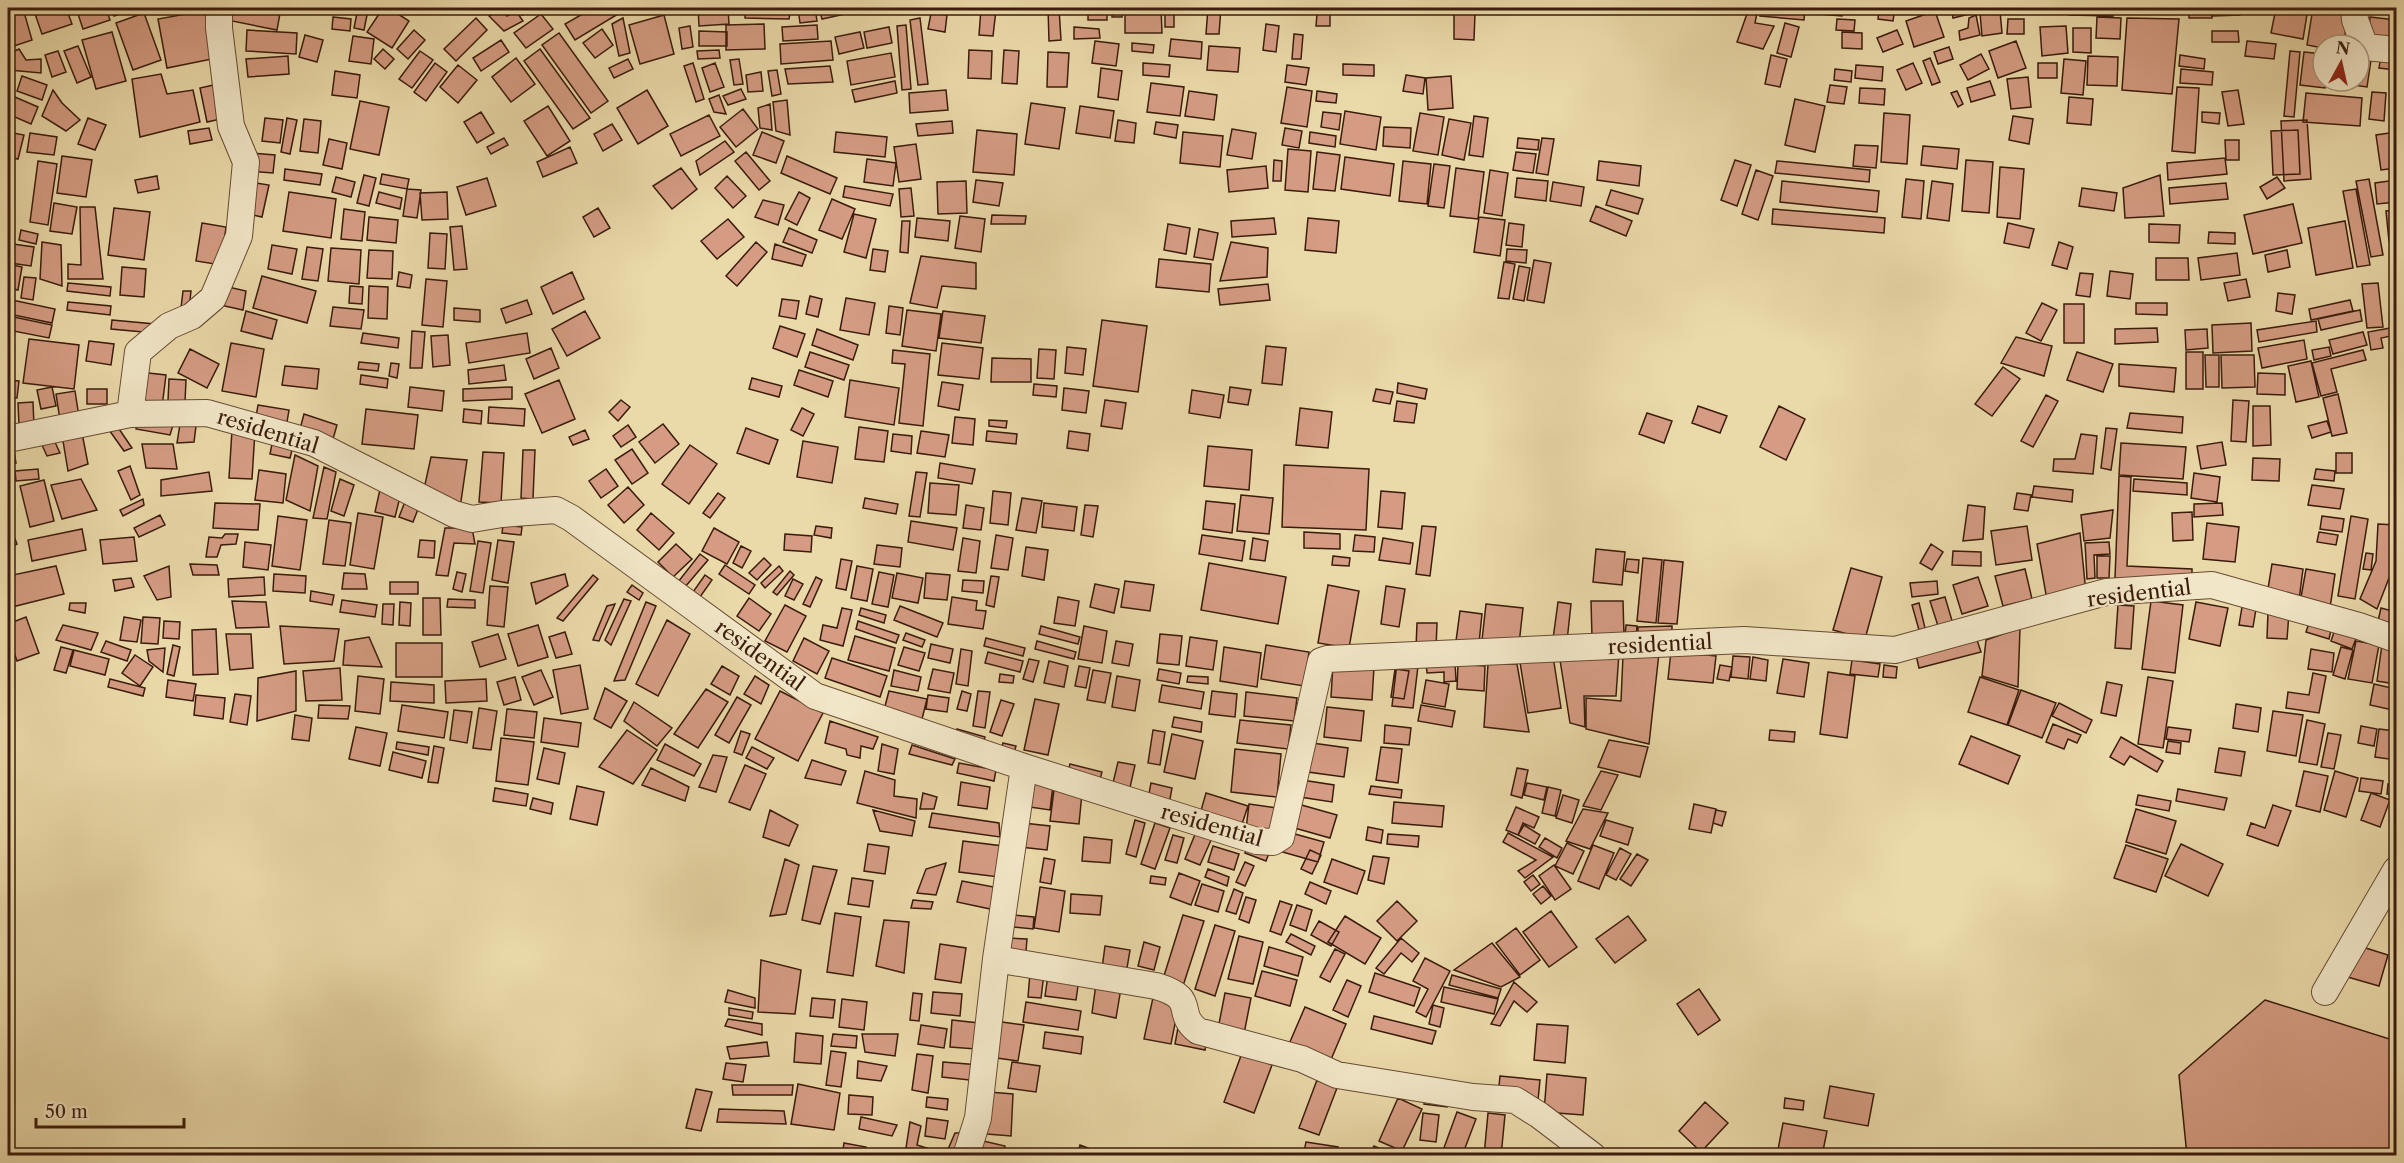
<svg xmlns="http://www.w3.org/2000/svg" width="2404" height="1163" font-family="'Libre Caslon Text',serif">
<style>
.building{fill:#d59c83;stroke:#3b1c0c;stroke-width:1.5}
.lines{fill:none;stroke-linecap:round;stroke-linejoin:round}
.minor-casing{stroke:#674b33;stroke-width:28}
.minor{stroke:#f1e6c7;stroke-width:26}
.labels{text-anchor:middle;dominant-baseline:central;stroke-width:4.5;stroke-linejoin:round;paint-order:stroke}
.street-label{font-size:21px;fill:#3b1c0c;stroke:#f1e6c7}
</style>
<rect width="100%" height="100%" fill="#ead9a9"/>
<filter id="stains"><feTurbulence type="fractalNoise" baseFrequency=".00333" numOctaves="4"/><feColorMatrix values="0 0 0 0 .2 0 0 0 0 .09 0 0 0 0 .02 0 0 0 .5 -.17"/></filter>
<radialGradient id="worn" r=".72"><stop offset=".6" stop-color="#630" stop-opacity="0"/><stop offset="1" stop-color="#630" stop-opacity=".3"/></radialGradient>
<path class="building" d="M33,8H66L72,24L42,34Z
M76,8H106L110,20L83,29Z
M111,8H138L114,16Z
M229,8H281L277,30L227,20Z
M333,8H353V12Z
M358,8L368,10L364,30L354,28Z
M383,8H389L409,21L392,48L367,32Z
M502,8L507,16L516,11L523,21L504,31L489,16Z
M516,8H537L522,15Z
M593,8H613L618,14L575,40L565,24Z
M698,8H728L729,24L699,26Z
M745,8H791L789,19L745,18Z
M798,8H815L817,21L800,23Z
M819,8H849L850,13L822,19Z
M861,8H877L878,12L862,14Z
M1048,8H1059L1061,40L1049,41Z
M1088,8H1107V20H1088Z
M1112,8H1122V17H1112Z
M1125,8H1161L1162,33H1125Z
M1165,8H1174V27H1165Z
M1208,8H1221L1219,34H1206Z
M1761,8H1805L1804,20L1760,16Z
M1820,8H1842V16L1819,14Z
M1879,8H1895L1893,21L1878,19Z
M1910,8H1930L1911,13Z
M1951,8H1977L1978,12L1953,18Z
M2069,8H2113V16L2069,15Z
M2141,8H2161V11L2141,10Z
M2164,8H2178V12H2164Z
M2189,8H2211L2212,18H2189Z
M2213,8H2239L2240,15L2213,16Z
M2276,8H2308L2303,39L2271,33Z
M2313,8H2350L2343,45H2323V48L2307,45Z
M2356,8H2396V14L2356,12Z
M981,9L996,10L993,36L979,35Z
M208,10L217,58L167,68L158,19Z
M1748,11L1757,13L1755,23L1774,26L1763,49L1737,42Z
M1935,11L1944,37L1914,47L1906,21Z
M2000,11L2002,33L1982,36L1980,13Z
M24,12L32,40L8,48V17Z
M1454,12L1475,13L1474,40L1454,39Z
M144,13L161,60L133,70L116,23Z
M931,13L947,15L945,32L928,29Z
M541,14L553,29L526,48L514,33Z
M1317,14H1330V26H1316Z
M664,15L674,54L640,64L629,25Z
M1976,15L1980,35L1960,40L1959,31L1968,28L1969,18Z
M333,17L351,19L350,31L332,29Z
M2097,17L2121,18L2120,39L2096,38Z
M2370,17L2396,20V47L2368,44Z
M476,18L487,30L456,61L444,49Z
M623,18L630,53L619,56L612,24Z
M920,18L928,84L918,85L910,20Z
M2127,18L2179,19L2172,94L2122,90Z
M1837,19L1855,20L1854,31L1836,30Z
M2008,19H2024V34H2007Z
M1785,23L1799,27L1791,57L1777,53Z
M764,24L765,49L726,50V25Z
M1266,24L1279,26L1276,52L1263,50Z
M817,25L818,39L783,41L782,27Z
M906,25L911,89L902,90L897,26Z
M690,26L693,47L682,49L679,28Z
M2066,26L2068,53L2042,56L2040,27Z
M889,27L892,43L867,48L864,32Z
M1074,27L1099,29L1100,38L1074,39Z
M2073,28H2091V53L2073,52Z
M602,29L613,45L595,58L583,43Z
M247,30L297,33L296,54L246,51Z
M414,30L425,40L408,59L397,49Z
M1897,30L1903,44L1883,52L1877,38Z
M699,31L727,32V46H699Z
M2212,31H2238L2239,42H2212Z
M112,32L126,81L96,89L82,40Z
M860,32L864,48L839,54L835,37Z
M1842,32L1862,33V49L1842,48Z
M559,33L608,101L591,113L542,45Z
M1294,34L1303,35L1301,59H1292Z
M305,35L323,40L317,62L299,57Z
M353,36L374,39L371,64L349,61Z
M1171,39L1202,42L1201,59L1169,56Z
M501,40L509,52L481,71L473,58Z
M831,41L833,60L781,64L780,44Z
M1095,41L1119,44L1116,66L1092,63Z
M2016,41L2026,68L1998,78L1989,51Z
M2247,41L2276,44L2274,59L2245,56Z
M1132,43L1154,45L1153,53L1132,51Z
M78,46L91,77L77,83L64,51Z
M1209,46L1240,48L1238,72L1207,70Z
M1949,47L1953,59L1938,64L1934,52Z
M19,49L26,60L41,59V73L9,70L8,54Z
M383,49L394,59L385,69L374,59Z
M540,49L590,118L573,129L524,61Z
M719,50L720,58L698,59L697,51Z
M969,50L992,51L991,79L968,78Z
M1004,50L1019,51L1017,84L1002,83Z
M2382,50L2396,52V70L2379,68Z
M58,51L66,72L52,77L45,55Z
M420,51L433,60L412,88L399,79Z
M2290,51L2300,52L2294,117L2284,116Z
M1048,52L1069,53L1067,87H1047Z
M2304,52L2323,54V81H2326L2325,88L2300,85Z
M891,53L895,77L851,85L847,61Z
M1981,54L1989,69L1968,80L1960,65Z
M1771,55L1787,59L1780,87L1765,84Z
M2180,55L2205,59L2204,69L2179,66Z
M288,56L289,74L248,77L246,59Z
M2088,56L2118,57L2117,86L2087,85Z
M516,58L535,84L511,102L492,77Z
M1930,58L1940,82L1932,85L1923,61Z
M628,59L633,69L614,78L609,68Z
M739,59L743,84L734,85L730,60Z
M2064,59L2086,61L2083,95L2061,93Z
M2359,59L2371,60L2367,87L2331,82L2359,81Z
M435,63L447,72L426,101L414,92Z
M693,63L704,99L696,102L684,66Z
M715,63L724,87L710,92L702,68Z
M1143,63L1170,65L1169,77L1143,75Z
M1913,63L1922,83L1906,90L1897,70Z
M2038,63H2057V78H2038Z
M1343,64L1374,65V76L1343,75Z
M458,65L477,80L458,103L440,87Z
M1287,65L1309,68L1306,85L1285,82Z
M1856,65L1883,67L1882,81L1855,78Z
M830,66L833,82L788,84L785,69Z
M1101,68L1122,71L1118,100L1098,97Z
M1835,69L1852,71L1851,82L1834,80Z
M2181,69L2213,72L2212,85L2180,83Z
M777,70L781,94L772,96L768,71Z
M335,71L360,75L357,98L332,95Z
M761,72L763,91L748,92L746,75Z
M161,74L167,94L193,90L200,122L140,137L132,79Z
M1406,75L1425,78L1423,94L1403,91Z
M22,76L47,85L42,100L17,91Z
M1451,76L1453,108L1428,110L1426,78Z
M2028,77L2031,107L2011,109L2007,79Z
M895,81L897,93L855,102L852,90Z
M1990,81L1995,95L1971,102L1967,88Z
M1151,83L1184,87L1180,116L1147,112Z
M218,84L225,118L207,122L200,88Z
M1830,85L1847,87L1844,104L1827,102Z
M1287,87L1312,91L1307,127L1281,123Z
M2177,87L2199,88L2195,153L2172,151Z
M1860,88L1885,89L1884,105L1859,103Z
M2395,88H2396V106L2392,105Z
M741,89L746,99L728,105L723,96Z
M53,90L62,103L80,120L66,131L42,116Z
M647,90L668,126L638,144L617,108Z
M946,90L948,110L910,113L909,93Z
M2238,90L2244,124L2228,126L2222,92Z
M1189,91L1217,95L1214,120L1185,116Z
M1317,91L1337,94L1336,103L1316,101Z
M1957,91L1963,104L1958,107L1951,93Z
M2372,92L2386,93L2384,121L2369,119Z
M2306,93L2362,98L2360,126L2303,122Z
M8,94L38,107L31,124L8,114Z
M719,95L726,114L714,112L709,99Z
M2069,97L2093,99L2091,125L2067,123Z
M1795,99L1825,106L1815,152L1785,145Z
M787,100L790,135L776,131L773,102Z
M360,101L389,107L379,155L350,149Z
M1031,103L1065,108L1059,149L1025,144Z
M770,104L772,130L760,128L758,108Z
M548,106L570,141L547,156L524,121Z
M1080,106L1114,111L1110,138L1076,133Z
M743,109L758,129L736,147L720,127Z
M1345,111L1381,117L1376,150L1340,144Z
M481,112L494,133L477,143L464,122Z
M1323,112L1341,114L1339,130L1321,127Z
M2202,112L2220,113L2219,124L2202,122Z
M1420,113L1444,117L1438,155L1413,151Z
M1884,113L1910,115L1907,164L1881,162Z
M709,115L720,136L681,156L670,134Z
M1474,116L1488,118L1483,157L1469,155Z
M2013,116L2033,119L2029,144L2009,140Z
M88,118L106,125L95,150L78,144Z
M265,118L283,120L280,143L262,141Z
M287,118L297,120L290,154L281,152Z
M304,119L321,121L318,153L300,151Z
M1449,119L1471,123L1464,160L1442,155Z
M1118,120L1136,123L1134,143L1115,141Z
M2307,120L2311,179L2284,181L2281,121Z
M952,121L953,133L918,136L916,124Z
M1156,122L1178,125L1176,138L1154,134Z
M612,124L622,140L603,151L594,134Z
M1384,127L1411,128L1410,148L1383,146Z
M209,128L212,140L190,144L188,131Z
M1285,128L1302,131L1299,148L1282,145Z
M1232,129L1256,133L1252,159L1227,155Z
M977,130L1017,134L1014,175L973,172Z
M2298,130L2300,174L2273,175L2271,131Z
M8,132L24,135L18,159L8,157Z
M762,132L784,141L776,163L753,155Z
M836,132L887,137L885,157L834,152Z
M1183,132L1223,136L1220,167L1180,163Z
M1310,132L1336,136L1335,147L1309,143Z
M2396,132V168L2381,170L2376,135Z
M30,133L57,137L54,155L27,152Z
M504,138L508,145L491,154L487,147Z
M1518,138L1539,140L1538,150L1517,148Z
M1542,138L1554,139L1548,175L1536,173Z
M329,139L347,143L342,169L323,165Z
M2225,140H2239V160H2226Z
M725,141L734,152L700,175L696,161Z
M916,144L921,179L899,182L894,147Z
M1855,145L1878,146L1876,168L1853,166Z
M1923,146L1959,149L1957,169L1921,165Z
M570,147L577,163L543,177L537,162Z
M1288,149L1311,151L1308,192L1285,190Z
M746,152L770,181L759,190L735,161Z
M1317,152L1340,155L1335,191L1313,189Z
M1516,152L1536,154L1533,173L1513,170Z
M250,153L275,155L273,173L248,171Z
M62,156L92,160L86,197L57,193Z
M787,156L837,178L830,194L781,173Z
M1345,157L1394,164L1390,196L1341,189Z
M2225,158L2227,174L2168,180L2167,163Z
M867,159L896,163L893,186L864,182Z
M1274,160L1282,161L1281,181H1273Z
M1735,160L1751,165L1737,206L1721,200Z
M1966,160L1993,162L1989,213L1962,211Z
M38,161L57,164L48,225L30,222Z
M1403,161L1431,164L1427,204L1399,201Z
M1599,161L1641,166L1639,186L1597,180Z
M1777,161L1870,170L1869,182L1775,173Z
M1434,164L1450,166L1444,208L1428,206Z
M1266,166L1268,188L1229,192L1227,170Z
M2000,167L2024,169L2020,219L1997,217Z
M681,168L697,189L672,209L653,186Z
M1456,168L1484,172L1478,219L1450,216Z
M285,169L322,174L320,185L284,180Z
M1490,170L1508,173L1502,216L1484,213Z
M1756,170L1773,176L1758,220L1742,214Z
M382,174L409,179L407,189L380,184Z
M364,175L376,178L369,206L357,203Z
M2160,175L2164,216L2125,218L2123,188Z
M157,176L159,189L138,193L135,180Z
M727,176L746,196L733,208L715,188Z
M336,177L355,182L351,197L332,192Z
M2277,177L2285,188L2267,199L2260,187Z
M487,178L496,206L466,215L457,187Z
M1517,178L1548,181L1546,201L1515,197Z
M1906,179L1924,181L1921,219L1902,217Z
M2369,179L2383,255L2371,257L2356,181Z
M976,180L1003,183L999,206L973,202Z
M2396,180V202L2377,204L2375,183Z
M966,181L967,213L938,214L937,182Z
M1782,181L1879,191L1877,212L1780,202Z
M1932,181L1953,184L1949,221L1927,218Z
M1553,182L1584,187L1581,206L1550,201Z
M256,183L269,185L262,217L249,214Z
M2226,183L2228,199L2170,204L2169,188Z
M845,186L893,194L890,206L843,197Z
M911,188L914,216L901,217L899,189Z
M2082,188L2117,193L2114,211L2079,206Z
M407,189L421,190L417,218L403,216Z
M2356,189L2370,265L2357,267L2343,191Z
M1611,190L1643,199L1638,214L1606,205Z
M289,192L336,199L331,238L283,231Z
M379,192L402,198L400,209L376,203Z
M447,192L448,219L422,220L420,193Z
M799,192L810,198L797,225L785,219Z
M832,199L855,209L842,239L819,230Z
M763,200L784,205L778,225L755,217Z
M54,203L77,207L72,234L50,231Z
M2293,204L2302,243L2253,254L2244,215Z
M1596,206L1632,221L1626,236L1590,221Z
M80,207H95L103,279H68V264L81,265Z
M114,208L150,212L144,260L108,255Z
M598,208L610,228L594,237L583,217Z
M344,209L365,212L362,241L341,239Z
M1773,209L1885,218L1884,233L1772,224Z
M2396,210V240L2389,241L2386,211Z
M854,214L876,219L866,258L844,252Z
M992,215L1026,216L1025,224H991Z
M960,216L985,219L981,252L955,248Z
M369,217L398,220L396,243L367,240Z
M1479,217L1505,220L1500,256L1474,252Z
M917,218L950,221L948,241L915,237Z
M1274,218L1276,234L1232,237L1231,221Z
M1308,218L1339,221L1336,253L1305,250Z
M728,219L744,237L717,259L701,241Z
M902,221H910L908,253L900,252Z
M2345,221L2353,268L2316,275L2308,228Z
M202,223L226,227L221,265L196,261Z
M1509,223L1524,225L1522,247L1506,245Z
M2008,223L2034,229L2029,248L2004,243Z
M1168,224L1190,228L1186,254L1164,250Z
M2149,224L2180,225L2179,243L2149,242Z
M462,226L467,269L454,270L450,227Z
M789,228L817,240L812,253L783,242Z
M1199,229L1218,233L1213,260L1194,257Z
M21,230L38,234L36,244L19,240Z
M2209,232L2235,233V244L2208,243Z
M430,233L447,234L445,269L428,268Z
M8,235L14,237L8,252Z
M42,242L61,245L62,286L40,279Z
M756,242L767,252L737,286L726,276Z
M1231,242L1268,248L1267,277L1220,281Z
M2059,242L2073,247L2067,269L2052,265Z
M2396,242V271L2393,272L2390,243Z
M13,244L34,247L31,266L10,263Z
M775,244L806,255L802,266L772,259Z
M272,245L297,249L292,274L268,269Z
M307,247L323,249L318,281L302,279Z
M331,248L361,250L359,284L328,281Z
M873,249L888,251L885,272L870,270Z
M1507,249L1527,250L1526,263L1506,261Z
M369,250L393,251L392,279L367,278Z
M2287,250L2290,267L2268,272L2265,255Z
M2237,253L2240,275L2201,280L2198,258Z
M921,256L976,263V289L942,286L937,308L910,303Z
M2156,258H2188L2189,280H2156Z
M1159,259L1211,264L1209,292L1156,287Z
M1534,260L1551,263L1544,303L1527,300Z
M1504,262L1515,264L1509,299L1498,298Z
M8,264L22,267L18,290L8,288Z
M1519,266L1530,268L1524,301L1513,299Z
M122,267L146,269L144,297L120,295Z
M2110,271L2133,274L2130,299L2107,296Z
M399,272L412,275L410,288L397,286Z
M572,272L584,299L553,314L541,287Z
M2080,273L2093,274L2090,297L2076,295Z
M262,276L316,291L307,323L253,308Z
M24,277L36,278L33,300L21,298Z
M426,279L447,281L443,327L422,325Z
M2246,279L2250,297L2228,301L2224,283Z
M68,283L111,287L110,296L67,291Z
M2378,283L2383,327L2367,328L2362,284Z
M1268,284L1270,300L1220,305L1218,289Z
M224,286L246,291L243,310L220,305Z
M350,286L363,287L362,304L349,303Z
M369,286L388,287L387,319L368,318Z
M183,291H191L189,309L181,308Z
M2278,293L2295,295L2292,314L2276,311Z
M810,296L822,299L818,317L806,314Z
M846,298L875,303L869,335L840,330Z
M782,299L799,301L796,319L779,316Z
M12,300L55,309L52,323L9,314Z
M527,300L532,314L506,323L501,309Z
M2350,300L2353,311L2311,320L2309,309Z
M68,302L111,306L110,315L67,310Z
M2042,303L2057,310L2041,341L2026,333Z
M2136,303H2167V315L2136,314Z
M2064,304H2084V343H2064Z
M889,306L903,308L900,335L886,333Z
M333,307L364,310L361,329L330,326Z
M454,308L480,310V322L454,320Z
M907,310L941,314L936,351L902,346Z
M2360,310L2362,321L2321,330L2318,319Z
M246,311L277,320L272,339L241,331Z
M585,311L600,338L567,356L552,329Z
M943,311L985,316L981,343L939,338Z
M9,316L52,325L49,338L8,330Z
M112,320L155,324L154,333L111,329Z
M1102,320L1147,326L1138,392L1093,386Z
M2316,321L2317,332L2259,342L2257,330Z
M2251,323L2252,351L2213,353L2212,325Z
M780,326L805,334L797,357L773,348Z
M2396,327V335L2381,338L2383,348L2371,350L2368,332Z
M2157,328L2158,342L2115,344V329Z
M817,329L858,345L853,360L812,345Z
M2207,329L2208,348L2186,350L2185,330Z
M412,331L425,332L422,368H410Z
M2363,332L2367,345L2333,354L2329,340Z
M363,333L399,338L398,348L361,343Z
M527,333L530,353L469,363L466,343Z
M448,335L450,365L433,367L431,336Z
M2016,337L2052,346L2044,376L2001,363Z
M29,339L79,345L74,389L23,383Z
M2304,340L2307,359L2262,368L2258,348Z
M8,341H14L12,375H8Z
M89,341L114,344L111,365L86,361Z
M231,343L264,349L256,397L222,391Z
M942,343L983,348L979,379L938,375Z
M1266,346L1286,348L1282,385L1262,383Z
M1067,347L1086,349L1083,375L1065,373Z
M2329,347L2331,356L2314,360L2312,350Z
M551,348L559,368L534,379L526,359Z
M190,349L219,364L207,388L178,373Z
M1039,349L1056,350L1054,379L1037,378Z
M893,350L930,354L923,426L899,423L905,364L892,363Z
M2363,350L2366,360L2331,369L2337,392L2321,396L2312,363Z
M810,352L849,365L844,380L805,367Z
M2077,352L2113,364L2103,392L2067,380Z
M2186,352H2203V389H2186Z
M2205,355H2219V387H2206Z
M2221,355H2254L2255,387L2222,388Z
M992,358L1031,359V382H991Z
M2311,361L2319,397L2296,402L2288,366Z
M359,362L379,364L378,371L358,369Z
M391,363L399,364L397,378L389,376Z
M2119,364L2176,368L2174,392L2119,386Z
M504,365L506,380L469,384L468,370Z
M285,366L319,369L317,389L282,385Z
M2003,367L2020,379L1992,416L1975,404Z
M799,370L833,381L828,397L794,385Z
M139,372L166,375L162,407L136,404Z
M2258,373L2285,374V395L2257,394Z
M361,375L388,379L387,388L360,384Z
M752,378L782,386L779,397L749,389Z
M169,379L186,380L185,402L168,401Z
M8,380L19,381L17,398L8,397Z
M559,380L575,419L542,433L525,394Z
M850,380L899,388L894,425L845,417Z
M942,382L963,385L959,410L938,406Z
M1398,383L1427,389L1425,399L1397,393Z
M1034,384L1057,386L1056,397L1033,395Z
M52,387L56,406L41,409L37,390Z
M410,387L444,391L442,411L408,407Z
M512,387V399L463,401V389Z
M1230,387L1251,390L1248,405L1228,402Z
M1064,388L1089,391L1086,413L1062,410Z
M87,389H107V404H87Z
M1376,389L1393,392L1390,404L1373,401Z
M1192,390L1224,395L1220,418L1189,413Z
M75,391L79,417L60,420L56,394Z
M2338,394L2347,433L2332,436L2323,398Z
M2046,395L2058,401L2033,447L2021,441Z
M621,400L630,407L618,421L609,412Z
M1105,400L1126,403L1122,429L1101,426Z
M2233,400L2249,401L2246,442L2231,441Z
M1397,401L1417,404L1414,423L1394,421Z
M33,402L34,426H19L18,403Z
M258,405L289,410L287,422L256,417Z
M1698,406L1727,416L1720,433L1692,423Z
M1779,406L1805,419L1786,460L1760,447Z
M2253,406H2270L2271,445L2253,446Z
M489,407L525,409L524,426L488,423Z
M802,408L814,414L803,436L791,430Z
M1300,408L1332,412L1328,448L1296,445Z
M366,409L418,415L414,449L362,444Z
M464,409L482,411L481,424L463,422Z
M1647,413L1672,421L1664,443L1639,434Z
M2130,413L2183,417L2182,433L2127,428Z
M304,414L337,425L333,439L300,429Z
M955,417L975,419L973,445L952,443Z
M138,420L173,425L170,435L136,429Z
M989,420L1007,421L1006,428L989,426Z
M2327,421L2331,432L2312,438L2308,426Z
M115,423L132,448L124,451L107,427Z
M180,424L196,426L194,442L177,443Z
M663,424L679,444L655,463L639,442Z
M628,425L636,437L621,447L613,436Z
M859,427L888,431L884,462L855,459Z
M746,428L778,440L769,464L737,453Z
M2106,428L2117,429L2111,470L2101,468Z
M232,430L255,431L252,479L229,478Z
M585,430L589,439L573,445L569,437Z
M921,431L949,435L945,457L917,453Z
M987,431L1017,434L1016,444L986,441Z
M1069,431L1090,434L1088,451L1067,448Z
M82,433L88,464L68,471L62,435Z
M893,434L912,436L911,454L891,451Z
M2081,434L2097,436L2093,474L2053,471L2054,459H2075Z
M273,439L293,446L290,458L270,454Z
M54,440L60,453L47,456L42,445Z
M803,441L838,447L832,483L797,477Z
M2222,442L2226,465L2201,469L2197,446Z
M2121,443L2186,447L2183,479L2119,475Z
M142,444H173L177,469L146,468Z
M690,445L717,464L689,504L662,484Z
M1208,446L1252,450L1249,490L1204,486Z
M632,449L648,473L632,484L615,460Z
M523,450H535L533,499L521,498Z
M14,451L16,463L8,464V452Z
M483,452L504,453L501,503L479,502Z
M2336,453H2352V473H2336Z
M295,455L318,466L310,511L286,500Z
M431,457L467,460L460,508L424,489Z
M2253,458L2280,459L2279,481L2252,480Z
M940,463L975,469L972,484L938,478Z
M1284,465L1369,469L1366,530L1282,527Z
M130,466L140,495L131,500L118,471Z
M324,467L336,472L327,519L313,518Z
M38,469L39,479L16,481L15,471Z
M606,469L618,486L601,498L589,481Z
M2316,469L2335,471L2334,481L2314,479Z
M259,470L286,474L283,503L255,500Z
M209,472L212,491L161,496V480Z
M916,472L927,473L920,517L909,516Z
M2194,473L2220,477L2217,502L2191,498Z
M383,476L404,481L395,517L375,512Z
M2119,476L2131,477L2127,566L2192,569V581L2115,578Z
M81,479L97,510L62,519L51,485Z
M340,479L354,485L344,516L331,511Z
M2134,479L2187,483V495L2133,491Z
M44,480L54,521L30,527L20,486Z
M930,483L959,485L956,515L928,513Z
M2312,485L2344,489L2340,509L2308,505Z
M2034,486L2073,490L2072,502L2032,497Z
M628,487L644,505L624,523L608,505Z
M993,491L1011,493L1008,525L990,523Z
M1381,491L1405,493L1402,529L1378,527Z
M718,493L725,498L710,518L703,513Z
M2017,493L2031,495L2028,511L2014,509Z
M408,494L422,499L413,522L399,517Z
M1241,495L1273,498L1269,534L1237,531Z
M865,498L898,504L896,514L863,508Z
M1022,498L1042,501L1036,533L1016,530Z
M143,499L144,505L123,516L120,510Z
M1206,501L1235,504L1232,533L1203,529Z
M215,503L260,504L258,530L213,528Z
M1044,503L1077,507L1074,531L1042,527Z
M2222,503L2223,515L2194,517V504Z
M966,505L984,508L981,530L963,528Z
M1085,505L1098,506L1093,537L1081,535Z
M1968,505L1985,507L1983,539L1963,541Z
M2113,510L2110,538L2084,541L2081,515Z
M2192,512L2193,540L2173,541L2172,513Z
M358,513L383,517L374,569L350,565Z
M651,513L674,533L659,550L637,530Z
M160,515L165,525L139,537L134,528Z
M278,516L307,520L300,570L272,566Z
M2322,516L2344,519L2342,532L2320,529Z
M2351,516L2368,519L2355,599L2338,596Z
M329,520L351,523L345,566L323,564Z
M911,521L957,528L953,550L908,542Z
M2207,523L2239,527L2235,562L2203,559Z
M2378,524L2396,525V560L2377,609L2360,599L2376,561Z
M503,525L522,527L521,535L502,533Z
M816,526L832,528L831,538L814,535Z
M1422,526L1436,527L1430,576L1416,574Z
M2027,526L2032,560L1996,565L1991,531Z
M11,528L17,544L8,548V530Z
M445,528H472L475,544L454,543L448,576L436,575Z
M714,528L739,542L727,564L702,551Z
M82,529L86,550L32,561L28,540Z
M1304,532L1340,534V549L1304,548Z
M2319,532L2338,535L2336,545L2317,542Z
M2080,533L2086,593L2047,600L2037,544Z
M225,534H238L236,544L221,545L217,557H206L209,537L222,538Z
M785,534L812,536L811,552L784,550Z
M996,535L1013,538L1008,570L991,568Z
M1202,535L1245,541L1242,561L1199,554Z
M1355,535L1375,537L1374,552L1353,551Z
M134,537L137,561L103,564L100,540Z
M963,538L980,541L976,573L958,571Z
M1253,538L1268,541L1265,561L1250,559Z
M1383,538L1413,543L1410,564L1379,560Z
M420,540L435,541L434,558L418,557Z
M498,540L514,542L508,583L492,580Z
M478,541L491,543L483,593L470,591Z
M245,542L271,545L268,570L243,567Z
M2109,542L2110,554L2094,555L2095,578L2087,579L2085,543Z
M676,544L692,559L673,577L658,562Z
M1931,544L1943,552L1932,570L1920,563Z
M877,545L902,548L900,567L874,564Z
M741,546L751,551L742,568L733,563Z
M1026,547L1048,550L1044,580L1022,576Z
M1596,549L1625,552L1622,585L1593,582Z
M1953,551L1981,552V566L1952,565Z
M2366,553L2373,554L2371,570L2363,569Z
M700,554L708,560L685,587L678,582Z
M1333,556L1350,558L1349,566L1332,565Z
M2097,556H2110L2109,578H2097Z
M764,558L771,565L757,580L749,573Z
M1643,558L1662,560L1656,623L1637,621Z
M841,559L852,561L846,590L836,588Z
M1627,559L1639,560L1638,573L1625,571Z
M1664,560L1683,562L1677,624L1658,623Z
M1209,563L1286,577L1278,624L1201,610Z
M190,564L217,565L219,575H193Z
M2272,564L2303,569L2299,600L2267,595Z
M725,565L755,585L749,594L719,574Z
M56,566L64,594L12,607L8,594V576Z
M169,566L171,597L157,600L144,576Z
M779,566L783,571L765,588L761,583Z
M857,566L873,569L867,601L851,598Z
M1851,568L1882,577L1865,639L1833,630Z
M2025,569L2032,599L2003,606L1995,576Z
M2306,569L2335,574L2330,608L2300,603Z
M790,571L794,575L777,595L773,592Z
M457,572L466,574L462,592L453,589Z
M879,572L894,575L888,607L872,604Z
M344,573L365,574L367,589H342Z
M897,573L923,578L918,603L892,598Z
M926,573L950,575L947,600L924,598Z
M274,574L306,576L305,593L273,591Z
M565,574L568,586L536,604L531,583Z
M593,575L598,579L563,621L557,618Z
M705,575L712,580L700,597L693,592Z
M991,576L999,577L994,607L986,605Z
M264,577L265,595L229,597L228,579Z
M816,577L822,580L810,607L803,604Z
M1978,577L1988,606L1962,614L1953,585Z
M131,578L134,587L115,591L113,580Z
M793,579L803,584L794,600L785,596Z
M963,580L984,581L983,593L962,591Z
M1125,581L1154,585L1150,611L1121,607Z
M1937,581L1938,594L1912,597L1910,583Z
M390,582H418V594H390Z
M1095,584L1119,589L1114,613L1090,607Z
M632,585L643,593L639,600L627,592Z
M1328,585L1359,591L1349,648L1318,643Z
M490,586L508,587L504,627L487,625Z
M1386,586L1405,589L1399,627L1381,624Z
M311,591L334,595L332,605L310,601Z
M952,597L977,601L976,610L986,611L983,629L948,624Z
M1058,597L1079,601L1075,626L1054,623Z
M1945,597L1953,624L1939,629L1930,601Z
M423,598H440L441,635H423Z
M749,598L771,614L759,631L737,616Z
M448,599L475,600V608L447,607Z
M624,599L631,601L611,645L605,640Z
M342,600L377,605L375,617L340,612Z
M232,601L266,602L269,627L236,628Z
M1591,601H1623L1624,636L1592,637Z
M2151,601L2183,605L2175,673L2142,669Z
M400,602L411,603L410,626L399,625Z
M646,602L656,606L625,680L614,681Z
M1558,602L1571,604L1567,641L1553,639Z
M2196,602L2228,608L2220,646L2189,639Z
M70,603H86L85,613L69,610Z
M1919,603L1925,628L1919,630L1912,605Z
M383,604H394L393,625L382,624Z
M615,604L599,641L593,640L607,606Z
M1486,604L1523,608L1519,644L1482,640Z
M785,605L806,616L787,652L765,641Z
M2118,605L2134,606L2131,649L2115,648Z
M900,606L943,623L937,637L894,620Z
M2242,607L2256,609L2253,627L2239,625Z
M842,608L852,610L843,646L820,640L823,625L837,628Z
M861,608L886,615L884,623L859,615Z
M2381,608L2396,612V634L2376,630Z
M1460,611L1482,614L1479,643L1456,641Z
M2268,612L2289,613L2287,639L2267,638Z
M26,617L39,653L17,661L8,635V624Z
M124,617L141,620L137,642L120,640Z
M143,617L160,618L158,644L141,643Z
M667,620L690,634L658,696L636,684Z
M164,621L180,622L179,639L163,638Z
M858,621L899,635L896,643L856,629Z
M1417,623H1437L1436,649L1416,648Z
M2309,623L2331,630L2329,639L2306,632Z
M63,625L98,633L91,650L56,640Z
M538,625L548,657L518,666L508,634Z
M1626,625L1637,626L1636,637L1625,636Z
M280,626L339,629L334,661L284,664Z
M1041,626L1080,637L1078,644L1039,634Z
M1084,626L1107,631L1102,663L1078,659Z
M1672,626V636L1638,637V627Z
M2020,628L2018,687L1982,676L1986,640Z
M216,629L218,674L193,675L192,630Z
M2335,629L2357,636L2352,649L2331,641Z
M565,632L572,654L556,658L549,637Z
M906,633L925,640L922,647L903,640Z
M226,634H251L253,668L230,670Z
M498,634L506,659L480,667L472,642Z
M1160,634L1182,636L1179,665L1157,663Z
M855,636L895,648L889,671L848,660Z
M369,637L382,667L343,665L345,641Z
M1190,637L1217,641L1213,670L1186,666Z
M804,638L829,651L817,674L793,661Z
M986,638L1025,648L1023,656L984,646Z
M1977,640L1981,652L1919,668L1916,655Z
M106,641L131,650L127,661L101,652Z
M1037,641L1076,652L1074,659L1035,649Z
M1116,641L1133,644L1129,666L1112,663Z
M2356,641L2379,645L2372,683L2348,679Z
M396,643H442V677H396Z
M931,644L953,649L950,663L928,658Z
M2382,644L2396,646V684L2377,681Z
M173,645L180,647L174,676L167,674Z
M1266,645L1309,652L1304,686L1261,679Z
M61,647L73,650L66,673L54,670Z
M904,647L925,653L919,671L898,665Z
M1224,647L1261,653L1257,687L1220,681Z
M2341,647L2353,650L2345,679L2333,675Z
M165,648L163,672L149,661L147,650Z
M961,649L972,651L968,686L956,684Z
M2311,649L2334,653L2332,672L2308,669Z
M74,650L109,659L105,675L70,666Z
M1671,651L1716,656L1713,683L1668,679Z
M988,652L1023,661L1020,672L985,663Z
M1619,653L1616,696H1584L1585,727L1570,723L1560,660Z
M1659,653L1649,744L1586,729V698L1621,701L1623,656Z
M135,655L153,667L140,686L122,673Z
M1553,656L1561,708L1528,713L1520,662Z
M1733,656L1750,657L1748,679L1731,677Z
M1753,657L1768,660L1766,681L1750,679Z
M832,658L887,676L880,697L825,678Z
M1029,659L1039,661L1033,682L1023,679Z
M1783,659L1809,663L1804,697L1777,693Z
M1852,660L1880,664L1878,677L1850,674Z
M1049,661L1068,666L1064,687L1044,683Z
M1397,663L1418,666L1413,708L1392,706Z
M1426,663H1455L1456,681L1444,682V672L1427,673Z
M1333,664L1374,667L1372,700L1331,697Z
M1458,664L1485,666L1484,691L1457,689Z
M1488,664H1517L1529,732L1484,727Z
M580,665L588,709L561,714L553,670Z
M1720,665L1732,667L1729,681L1717,679Z
M1884,665L1897,667L1896,678L1883,677Z
M722,666L739,676L730,695L711,684Z
M1079,666L1090,668L1086,688L1075,686Z
M340,668L342,700L306,701L303,671Z
M933,669L954,673L950,693L928,689Z
M1159,669L1181,673L1179,684L1157,680Z
M1395,669L1409,671L1404,699L1391,697Z
M541,670L553,697L534,705L522,677Z
M894,670L921,677L918,691L891,686Z
M1093,670L1111,673L1105,703L1087,700Z
M296,671V711L257,721L258,678Z
M1828,672L1855,676L1847,738L1820,734Z
M2313,673L2326,676L2319,713L2286,708L2288,692L2309,695Z
M1000,674L1014,676L1013,683L999,682Z
M358,676L384,679L380,714L355,711Z
M755,676L769,685L761,704L744,694Z
M1117,676L1140,680L1135,711L1112,707Z
M1188,676L1208,677V684L1187,682Z
M515,677L521,700L504,705L497,682Z
M1980,677L2019,690L2007,725L1968,712Z
M2148,677L2173,681L2163,748L2138,744Z
M110,679L145,688L143,696L108,687Z
M486,679L487,701L446,703L445,681Z
M168,680L196,684L193,701L166,697Z
M1426,680L1449,684L1445,707L1422,703Z
M391,682L434,685V703L390,701Z
M2107,682L2122,685L2116,716L2101,713Z
M2374,684L2396,689L2393,710L2370,705Z
M1162,685L1204,692L1201,709L1159,702Z
M605,688L627,701L611,728L594,719Z
M706,689L728,702L698,748L674,734Z
M2021,690L2056,703L2042,738L2008,725Z
M780,691L823,713L798,761L755,739Z
M889,691L927,699L922,719L884,710Z
M962,691L971,694L967,711L957,709Z
M978,691L990,692L985,728L973,726Z
M1212,691L1237,694L1235,717L1209,714Z
M1246,692L1297,698L1294,721L1244,716Z
M235,694L251,696L247,725L230,722Z
M196,695L225,698L223,719L194,715Z
M928,695L949,698L947,712L926,709Z
M737,697L751,705L729,743L715,735Z
M1035,699L1059,704L1048,755L1024,750Z
M1001,700L1014,704L1002,736L990,732Z
M634,702L672,728L657,746L624,721Z
M2059,703L2092,720L2086,733L2052,716Z
M2236,704L2261,708L2258,732L2233,728Z
M319,705L350,706L348,719L318,718Z
M402,705L448,712L444,738L398,731Z
M1421,705L1455,711L1452,727L1418,721Z
M1327,707L1364,711L1361,741L1324,737Z
M479,708L497,711L491,750L473,748Z
M507,709L537,712L534,738L504,735Z
M454,710L472,712L467,743L450,740Z
M2273,711L2303,715L2296,756L2267,751Z
M295,715L312,718L309,741L292,739Z
M1174,717L1202,722L1201,732L1172,727Z
M544,718L581,723L578,747L541,742Z
M1240,720L1291,725L1288,749L1237,743Z
M2307,720L2325,724L2317,765L2299,762Z
M830,721L878,737L873,749L861,746L860,758L847,755L846,749L825,743Z
M2053,724L2081,735L2077,743L2068,739L2064,749L2046,742Z
M1385,725L1411,728L1409,745L1384,743Z
M2361,726L2377,729L2374,746L2358,743Z
M356,727L387,733L380,766L349,759Z
M2168,727L2191,730L2189,742L2166,739Z
M957,729L985,737L982,747L954,738Z
M2379,729L2396,731V760L2375,757Z
M627,730L657,750L633,784L599,767Z
M1153,730L1165,732L1160,765L1148,763Z
M1770,730L1795,732L1794,742L1769,740Z
M741,731L750,734L742,755L734,752Z
M2328,733L2341,735L2334,769L2321,767Z
M1172,734L1203,741L1195,779L1164,772Z
M1971,736L2020,756L2008,784L1959,764Z
M2121,737L2163,761L2157,772L2130,756L2124,765L2110,757Z
M501,738L534,742L528,785L496,781Z
M1609,740L1648,747L1640,777L1598,767Z
M2168,741L2181,743L2180,754L2166,752Z
M397,742L429,747L428,755L396,749Z
M1003,743L1016,746L1012,759L1000,755Z
M1312,743L1348,748L1344,777L1308,772Z
M665,744L701,764L694,776L657,760Z
M882,744L898,749L894,774L878,771Z
M912,745L955,759L952,765L909,754Z
M434,746L444,748L438,783L428,782Z
M752,747L774,758L767,769L746,758Z
M1381,747L1402,749L1398,783L1376,780Z
M544,748L565,753L559,784L537,779Z
M2219,748L2245,752L2241,776L2215,772Z
M1235,749L1281,754L1277,797L1231,792Z
M393,752L426,761L422,778L389,770Z
M713,755L727,757L716,792L699,787Z
M812,760L846,771L841,785L805,778Z
M1118,762L1135,765L1129,792L1112,787Z
M959,763L996,770L994,781L957,773Z
M1070,764L1102,772L1099,783L1067,775Z
M745,765L766,774L750,810L729,802Z
M651,768L689,787L685,801L642,785Z
M1517,768L1528,770L1522,798L1511,795Z
M865,771L895,780L894,796L917,799L916,818L857,803Z
M1601,771L1618,775L1601,810L1583,806Z
M2304,771L2328,776L2320,812L2296,806Z
M2335,771L2358,778L2346,817L2324,810Z
M2361,778L2383,781L2381,794L2359,791Z
M1019,780L1053,785L1050,810L1016,805Z
M1302,780L1334,785L1332,802L1300,797Z
M961,782L990,787L987,809L958,805Z
M1151,783L1172,788L1169,804L1148,799Z
M1527,783L1547,787L1544,800L1524,795Z
M2388,784L2396,786V795L2387,794Z
M577,786L604,792L597,825L570,819Z
M1371,786L1402,790L1401,798L1369,794Z
M1548,787L1561,790L1555,816L1542,813Z
M495,788L528,794L526,806L493,801Z
M2178,789L2227,798L2224,810L2176,801Z
M1054,790L1082,793L1079,824L1050,821Z
M923,793L937,797L934,809H920Z
M1206,793L1248,806L1241,827L1200,814Z
M2371,793L2390,800L2380,827L2361,820Z
M1563,795L1579,800L1572,823L1556,818Z
M2138,795L2171,801L2169,811L2136,805Z
M533,798L553,803L551,814L530,809Z
M1394,802L1444,806L1442,827L1392,823Z
M1249,804L1277,808L1274,832L1246,829Z
M1298,804L1337,815L1330,838L1291,827Z
M1694,804L1716,809L1711,833L1689,829Z
M2273,805L2291,811L2278,846L2247,835L2251,823L2265,828Z
M1516,807L1539,817L1534,828L1523,823L1518,835L1506,830Z
M1583,809L1608,813L1590,849L1566,841Z
M2136,809L2176,821L2166,854L2126,842Z
M770,810L798,825L789,846L763,837Z
M873,810L915,821L912,836L880,831Z
M1716,810L1726,812L1722,826L1713,823Z
M932,813L999,823L1000,837L929,827Z
M1135,820L1145,823L1136,857L1126,854Z
M1606,820L1633,828L1628,845L1600,836Z
M1023,823L1050,826L1047,850L1020,847Z
M1155,823L1170,828L1155,869L1141,864Z
M1524,825L1540,835L1535,844L1518,835Z
M1368,827L1383,830L1381,843L1366,840Z
M1284,831L1324,842L1318,862L1279,851Z
M1196,832L1212,838L1200,865L1185,859Z
M1508,833L1553,857L1525,878L1518,871L1536,860L1503,842Z
M1388,834L1419,836L1418,847L1387,844Z
M1173,835L1184,838L1177,863L1165,860Z
M1084,837L1112,840L1110,863L1082,861Z
M1545,838L1562,848L1557,858L1539,847Z
M963,841L1003,846L999,877L959,872Z
M1567,843L1584,851L1573,874L1555,866Z
M868,844L889,847L885,874L864,871Z
M2181,844L2223,864L2208,896L2165,876Z
M1248,845L1269,853L1266,861L1245,853Z
M1593,845L1614,853L1599,889L1578,881Z
M2126,845L2168,859L2156,892L2114,878Z
M1213,846L1239,854L1234,870L1208,862Z
M1620,848L1631,854L1616,880L1606,875Z
M1310,850L1321,855L1312,874L1301,869Z
M1637,854L1648,860L1631,886L1620,879Z
M1373,856L1389,858L1384,884L1368,880Z
M1044,858L1055,860L1051,884L1040,882Z
M785,859L799,865L786,914L770,916Z
M1332,859L1365,871L1357,894L1324,882Z
M1245,862L1254,866L1245,886L1236,882Z
M946,863L936,895L917,893L926,869Z
M1554,865L1571,889L1555,900L1539,876Z
M813,866L837,870L820,924L802,920Z
M1208,869L1229,877L1227,886L1205,877Z
M1179,873L1200,881L1191,905L1170,897Z
M1533,875L1540,884L1531,891L1524,882Z
M1151,876L1166,878L1165,885L1150,883Z
M852,878L873,881L869,907L848,904Z
M962,881L999,888L995,910L957,902Z
M1310,882L1331,891L1326,904L1305,894Z
M1202,884L1224,891L1218,912L1195,905Z
M1543,886L1551,896L1541,904L1533,894Z
M1040,887L1065,891L1059,932L1034,928Z
M1234,889L1243,893L1236,914L1226,911Z
M1071,894L1102,896L1100,915L1070,913Z
M1246,897L1256,900L1249,923L1239,919Z
M913,900L933,902L931,909L911,908Z
M1280,901L1292,905L1281,935L1270,931Z
M1397,901L1417,921L1397,941L1377,921Z
M1297,905L1312,910L1306,931L1290,925Z
M1551,911L1577,947L1549,967L1523,932Z
M835,913L861,917L853,976L827,972Z
M1005,914L1034,917L1033,929L1003,926Z
M1183,915L1204,921L1183,986L1163,979Z
M1345,916L1381,938L1365,964L1328,942Z
M1628,916L1646,940L1615,963L1596,939Z
M884,920L909,922L904,973L876,966Z
M1319,921L1339,932L1331,946L1311,935Z
M1215,925L1235,931L1215,996L1195,989Z
M1516,928L1540,960L1520,975L1496,943Z
M1291,934L1315,946L1311,955L1286,942Z
M1239,936L1263,942L1253,984L1228,979Z
M1008,938L1027,939L1026,951L1007,949Z
M1401,938L1419,953L1412,962L1401,953L1384,974L1376,968Z
M1144,942L1160,947L1154,970L1138,966Z
M1492,943L1520,977L1501,987L1454,970Z
M940,944L966,948L961,983L935,979Z
M2353,944L2388,955L2379,986L2344,976Z
M1105,946L1130,950L1125,980L1101,976Z
M1269,947L1303,957L1298,976L1264,966Z
M1335,949L1345,954L1330,982L1320,977Z
M1425,958L1450,971L1426,1017L1416,1012L1428,989L1413,981Z
M761,960L801,970L795,1014L758,1012Z
M1262,971L1297,980L1290,1006L1255,996Z
M1030,973L1044,974L1041,998L1028,997Z
M1375,973L1420,988L1414,1006L1369,992Z
M1048,975L1079,979L1076,1000L1045,996Z
M1452,975L1501,989L1498,998L1449,985Z
M1347,980L1361,986L1348,1017L1333,1010Z
M1514,982L1537,1002L1527,1012L1514,1001L1500,1026L1491,1024Z
M1096,984L1121,988L1116,1018L1092,1013Z
M1444,987L1498,999L1494,1014L1441,1002Z
M1699,989L1720,1020L1698,1035L1677,1004Z
M728,990L755,998V1008L725,1002Z
M933,992L962,994L960,1016L931,1013Z
M913,993L922,994L919,1021L910,1020Z
M1154,993L1180,998L1171,1044L1144,1039Z
M1225,993L1251,998L1242,1044L1216,1039Z
M812,998L835,1000L833,1018L810,1016Z
M842,999L867,1002L864,1030L839,1027Z
M2265,1000L2396,1041V1156H2187L2179,1075Z
M1026,1002L1081,1011L1078,1030L1023,1022Z
M1433,1005L1444,1008L1440,1027L1429,1024Z
M1305,1007L1346,1024L1327,1069L1286,1051Z
M729,1008L753,1012L752,1019L729,1015Z
M1374,1016L1436,1031L1432,1044L1371,1029Z
M728,1019L762,1024V1035L725,1026Z
M952,1020L979,1023L976,1049L950,1047Z
M995,1021L1024,1025L1018,1061L990,1057Z
M1179,1022L1209,1028L1205,1050L1175,1044Z
M1537,1024L1568,1026L1565,1063L1534,1060Z
M921,1025L947,1029L944,1048L918,1044Z
M1045,1032L1083,1037L1081,1054L1043,1048Z
M796,1033L823,1036L821,1064L794,1062Z
M833,1034L857,1036L856,1048L831,1046Z
M862,1034H898L895,1056L865,1052Z
M767,1042L769,1056L730,1059L727,1047Z
M831,1051L846,1053L841,1087L826,1085Z
M1242,1053L1272,1065L1254,1113L1224,1102Z
M917,1054L933,1056L928,1093L912,1090Z
M858,1061L887,1066L881,1081L857,1078Z
M943,1062L980,1065L979,1081L942,1077Z
M1012,1062L1040,1066L1036,1092L1008,1088Z
M726,1063L746,1065L743,1082L723,1079Z
M1547,1074L1586,1078L1583,1115L1544,1112Z
M1500,1076L1540,1080L1537,1110L1497,1106Z
M1317,1080L1337,1088L1319,1135L1299,1128Z
M798,1084L840,1093L834,1130L791,1124Z
M732,1085H793L792,1095H733Z
M1830,1086L1874,1094L1868,1126L1824,1118Z
M696,1089L712,1092L701,1131L686,1128Z
M989,1092L1013,1094L1011,1136L987,1134Z
M849,1095L873,1097L872,1115L848,1114Z
M927,1097L948,1099L947,1110L926,1107Z
M1398,1098L1422,1109L1402,1151L1379,1141Z
M1425,1098L1447,1101V1107L1424,1104Z
M1785,1098L1804,1101L1803,1110L1784,1108Z
M1705,1102L1728,1123L1701,1152L1679,1131Z
M719,1109L784,1111L786,1124L717,1122Z
M1457,1112L1476,1119L1462,1156H1441Z
M1423,1113L1439,1115L1436,1142L1420,1140Z
M1488,1113L1505,1115L1501,1156H1484Z
M861,1117L897,1125L892,1136L859,1129Z
M927,1118L948,1121L945,1139L925,1136Z
M910,1122L921,1126L917,1145L946,1154L955,1133H963L954,1156H925L906,1148Z
M1783,1123L1827,1131L1822,1156L1777,1155Z
M979,1140L1005,1146L1003,1156H976Z
M1306,1142L1338,1147L1337,1156H1303Z
M844,1143L866,1147L865,1156H842Z
M1080,1145L1109,1156H1077Z
M1374,1146L1394,1155V1156H1369Z
M893,1150L922,1156H892Z"/>
<g class="lines">
<g class="minor-casing">
<path id="minor" d="M2354,8L2355,20L2365,47L2396,50
M130,414L138,352L169,326L192,316L213,298L239,236L246,162L231,126L219,28V8
M8,439L130,414L207,413L314,443L454,514L472,519L502,514L556,510L571,518L815,696L1024,767L1257,841L1273,842L1281,837L1321,661L1327,659L1744,640L1895,650L2106,592L2212,585L2359,626L2396,639
M996,959L1156,986C1200,999 1173,1012 1198,1031L1302,1059L1337,1075L1473,1097L1515,1100L1539,1115L1593,1156
M2325,992L2396,870
M966,1156L978,1118L996,959L1024,767"/>
</g>
<use href="#minor" class="minor"/>
</g>
<g class="labels">
<g class="street-label">
<text transform="translate(268 431) rotate(17)">residential</text>
<text transform="translate(2139 593) rotate(-7)">residential</text>
<text transform="translate(1660 644) rotate(-3)">residential</text>
<text transform="translate(760 655) rotate(36)">residential</text>
<text transform="translate(1212 825) rotate(16)">residential</text>
</g>
</g>
<rect width="2404" height="1163" fill="none" stroke="#ead9a9" stroke-width="30"/>
<rect x="9" y="9" width="2386" height="1145" fill="none" stroke="#3b1c0c" stroke-width="3"/>
<rect x="15" y="15" width="2374" height="1133" fill="none" stroke="#3b1c0c" stroke-width="1.5"/>
<g transform="translate(2341 63) rotate(8)"><circle r="28" fill="#f1e6c7" stroke="#a8957c" stroke-width="1.5"/>
<path d="M0-4.5L10 22L0 15L-10 22Z" fill="#8f2418"/>
<text y="-9" font-size="16" font-weight="bold" text-anchor="middle" fill="#3b1c0c">N</text>
</g>
<path d="M36 1118v9h148v-9" fill="none" stroke="#3b1c0c" stroke-width="3"/>
<text x="45" y="1118" font-size="18" fill="#3b1c0c" stroke="#f1e6c7" stroke-width="4.5" paint-order="stroke">50 m</text>
<rect width="100%" height="100%" filter="url(#stains)"/>
<rect width="100%" height="100%" fill="url(#worn)"/>
</svg>
